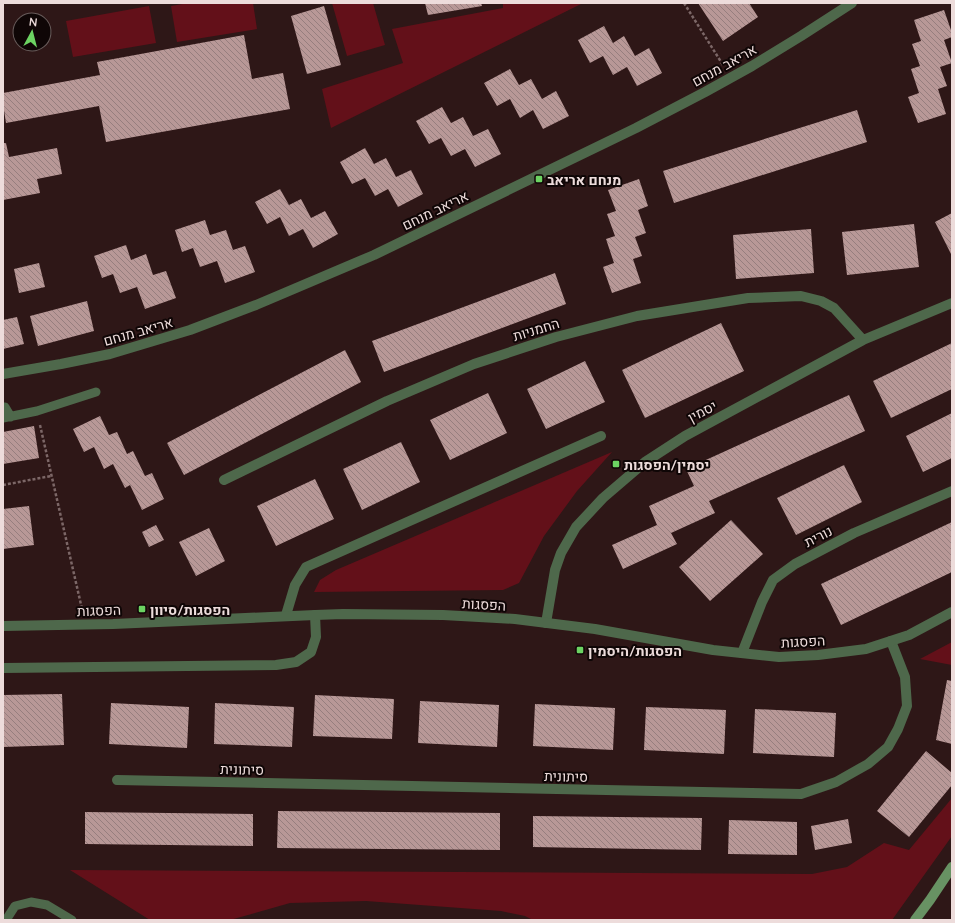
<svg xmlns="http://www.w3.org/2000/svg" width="955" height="923" font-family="Lato,Heebo,sans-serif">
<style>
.park{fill:#631019}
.building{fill:url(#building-back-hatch)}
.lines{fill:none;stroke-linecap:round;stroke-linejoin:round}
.path{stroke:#7c6767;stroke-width:2.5;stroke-dasharray:3 2;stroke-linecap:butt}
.service{stroke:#4e684b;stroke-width:9}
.minor{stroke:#4e684b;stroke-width:10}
.tertiary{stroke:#4e684b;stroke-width:10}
.secondary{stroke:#689263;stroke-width:10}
.poi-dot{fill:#6cd362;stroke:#0f0606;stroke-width:1.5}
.labels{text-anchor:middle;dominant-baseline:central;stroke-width:4;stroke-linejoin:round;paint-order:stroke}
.street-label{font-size:14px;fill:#eddcdb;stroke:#0f0606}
.poi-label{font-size:14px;font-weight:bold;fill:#eddcdb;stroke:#0f0606;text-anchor:start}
</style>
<defs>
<pattern id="building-back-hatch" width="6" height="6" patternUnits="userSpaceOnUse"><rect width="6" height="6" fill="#b89897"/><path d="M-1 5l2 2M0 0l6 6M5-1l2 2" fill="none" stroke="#967e7e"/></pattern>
</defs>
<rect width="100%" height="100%" fill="#2e1717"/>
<path class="park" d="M188,3H253L257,29L177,42L171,6Z
M332,3H373L385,45L347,56Z
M503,3H583L331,128L322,89L403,63L392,29L503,8Z
M149,6L156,43L73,57L66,21Z
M612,452L577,491L544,536L519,583L503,590L314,592L320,580L336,570Z
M952,642V665L920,659Z
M952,798V836L892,920H533L525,916L501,911L366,901L290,903L230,920H150L70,870L812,874L847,867L884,843L909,850Z"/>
<path class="building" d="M425,3H481L482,6L428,15Z
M698,3H749L758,17L723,41Z
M324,6L341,65L307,74L291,16Z
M944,10L952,33V37L944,40L952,63L940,67L947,86L938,89L946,114L918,123L908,97L919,93L911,69L920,66L912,44L921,41L914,20Z
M604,26L613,43L624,36L635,56L649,48L662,73L637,86L627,67L613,75L603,56L590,63L578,40Z
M244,35L252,79L283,73L290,109L106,142L99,106L6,123L3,104V93L100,75L97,62Z
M510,69L519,85L531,79L542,99L556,91L569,116L543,129L533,110L520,118L510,99L497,106L484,83Z
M442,107L451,123L463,117L473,136L488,129L501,154L475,167L465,149L451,156L441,138L429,144L416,121Z
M857,110L867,142L674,203L663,171Z
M3,143H6L9,157L57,148L62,174L37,179L40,193L3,200Z
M365,148L374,164L386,158L396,177L411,170L423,194L398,207L388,189L375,196L365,178L352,184L340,162Z
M639,179L648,206L638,210L646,233L635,237L642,256L633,259L641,283L612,293L603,267L614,263L606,239L615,236L607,214L616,211L608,190Z
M280,189L289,205L301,199L311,218L325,211L338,234L313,248L303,229L289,236L280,217L267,224L255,202Z
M952,213V256L935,222Z
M205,220L210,235L226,230L233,250L245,246L255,272L225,283L217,261L200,267L193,248L182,252L175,230Z
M914,224L919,267L847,275L842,232Z
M811,229L814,273L736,279L733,235Z
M126,245L131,260L146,254L153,275L166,271L176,298L145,309L137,287L120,293L113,274L102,278L94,256Z
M39,263L45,287L19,293L14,269Z
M555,273L566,304L384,372L372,341Z
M87,301L94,331L38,346L30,316Z
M17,317L24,344L3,349V320Z
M721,323L744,371L645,418L622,370Z
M952,343V389L891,418L873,381Z
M345,350L361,382L184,475L167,443Z
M585,361L605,402L546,429L527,389Z
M488,393L507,433L450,460L430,420Z
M849,395L865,431L709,501L715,513L671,533L677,544L623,569L612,545L657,525L649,506L694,486L686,469Z
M952,413V458L923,472L906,436Z
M100,416L109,435L117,432L127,454L133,451L145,476L152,473L164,499L142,510L130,485L125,488L113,464L104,469L94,447L84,452L73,429Z
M34,426L39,458L3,464V432Z
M401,442L420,482L362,510L343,469Z
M844,465L862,502L796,535L777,498Z
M315,479L334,519L276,546L257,506Z
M29,506L34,545L3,549V509Z
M731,520L763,554L710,601L679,567Z
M952,522V572L841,625L821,584Z
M156,525L164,540L149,547L142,532Z
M209,528L225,561L196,576L179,542Z
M947,680L952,681V744L936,740Z
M62,694L64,745L3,747V695Z
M315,695L394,699L392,739L313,736Z
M420,701L499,705L497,747L418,743Z
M111,703L189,707L187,748L109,744Z
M215,703L294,707L292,747L214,744Z
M535,704L615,708L613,750L533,746Z
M646,707L726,710L724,754L644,750Z
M755,709L836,713L834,757L753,753Z
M926,751L952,773V785L909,837L877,811Z
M278,811L500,813V850L277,848Z
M85,812L253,814V846L85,844Z
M533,816L702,818L701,850L533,847Z
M848,819L852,843L815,850L811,826Z
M729,820L797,822V855L728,854Z"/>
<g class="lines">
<path class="path" d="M684,3L723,65
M40,425L82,609
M3,485L51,476"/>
<path class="service" d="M3,407H5L11,417
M3,418L37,411L96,392
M6,920L15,906L31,902L47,905L72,920"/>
<path class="minor" d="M224,480L387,401L474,364L556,337L637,316L748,298L801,296L821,301L834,308L863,340
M286,615L295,585L306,567L601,436
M546,623L555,570L561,553L576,527L603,498L645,462L685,436L863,340L952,303
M742,653L762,602L773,580L795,564L854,533L952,491
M3,668L276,665L296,662L311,652L316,637L315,615
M117,780L801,794L836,782L868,764L888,747L898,729L907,706L905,677L891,641"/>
<path class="tertiary" d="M3,374L61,364L110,354L190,330L256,305L374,255L636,128L705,92L752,66L801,36L852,3
M3,626L113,624L315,615L343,614L443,615L515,619L595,629L713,650L779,657L818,655L866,649L909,635L952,612"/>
<path class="secondary" d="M915,920L930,900L952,867"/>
</g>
<g class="poi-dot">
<rect x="535" y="175" width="8" height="8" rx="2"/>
<rect x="612" y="460" width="8" height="8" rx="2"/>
<rect x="138" y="605" width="8" height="8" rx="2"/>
<rect x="576" y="646" width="8" height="8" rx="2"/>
</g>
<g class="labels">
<g class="street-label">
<text transform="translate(724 65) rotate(-29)">אריאב מנחם</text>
<text transform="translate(435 210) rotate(-26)">אריאב מנחם</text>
<text transform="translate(536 329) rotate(-17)">החמניות</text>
<text transform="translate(138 331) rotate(-16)">אריאב מנחם</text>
<text transform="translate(702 411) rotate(-28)">יסמין</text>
<text transform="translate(818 536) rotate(-27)">נורית</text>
<text transform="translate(484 604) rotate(3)">הפסגות</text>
<text transform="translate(99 610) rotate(-2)">הפסגות</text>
<text transform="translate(803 641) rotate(-3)">הפסגות</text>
<text transform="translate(242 769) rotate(1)">סיתונית</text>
<text transform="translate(566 776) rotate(1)">סיתונית</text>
</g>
<g class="poi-label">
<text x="547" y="179">מנחם אריאב</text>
<text x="624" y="464">יסמין/הפסגות</text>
<text x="150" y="609">הפסגות/סיוון</text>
<text x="588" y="650">הפסגות/היסמין</text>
</g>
</g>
<rect width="955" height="923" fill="none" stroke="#eddcdb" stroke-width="8"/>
<g transform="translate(32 32) rotate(7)"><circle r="19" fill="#0f0606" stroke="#685c5b"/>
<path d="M0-3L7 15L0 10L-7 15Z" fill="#6cd362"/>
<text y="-6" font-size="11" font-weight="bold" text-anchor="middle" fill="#eddcdb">N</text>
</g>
</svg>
